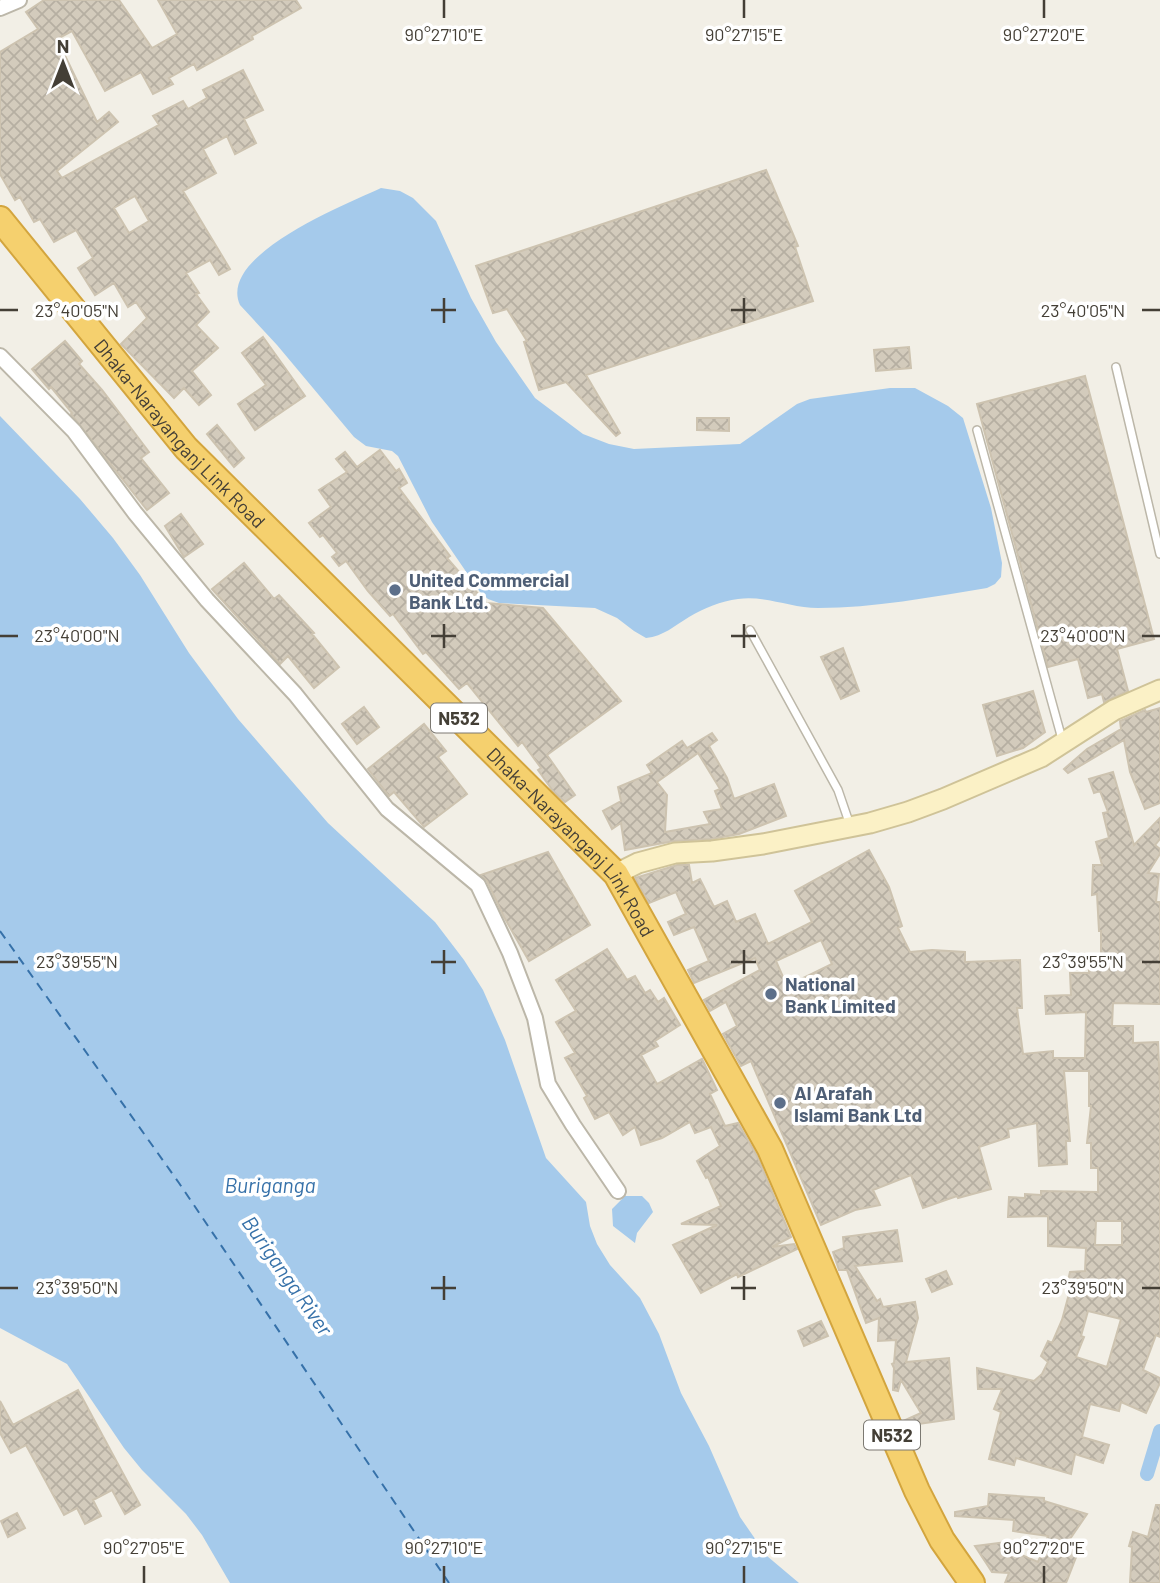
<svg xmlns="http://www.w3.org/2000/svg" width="1160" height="1583" font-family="Barlow,sans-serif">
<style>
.water{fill:#a5caeb}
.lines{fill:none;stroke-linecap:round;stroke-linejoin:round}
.canal{stroke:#a5caeb;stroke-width:14}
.ferry{stroke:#3671a9;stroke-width:2;stroke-dasharray:9 7;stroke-linecap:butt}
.building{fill:url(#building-cross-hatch);stroke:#cdc3b0;stroke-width:2;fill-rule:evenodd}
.lane-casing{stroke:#bcb7a9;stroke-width:10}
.street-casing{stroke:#bcb7a9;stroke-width:18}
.secondary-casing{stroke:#cfc398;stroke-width:23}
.highway-casing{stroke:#d3a53e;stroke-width:28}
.lane{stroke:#fff;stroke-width:7}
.street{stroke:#fff;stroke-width:14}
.secondary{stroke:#fbf1c6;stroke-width:19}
.highway{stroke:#f5d06e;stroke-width:24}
.ticks{fill:none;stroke:#443f36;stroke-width:2.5}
.service-dot{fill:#5c6f8a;stroke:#fff;stroke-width:2.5}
.labels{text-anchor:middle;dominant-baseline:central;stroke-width:7;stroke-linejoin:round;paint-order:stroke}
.shield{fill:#fff;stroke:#7c7972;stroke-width:2}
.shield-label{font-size:18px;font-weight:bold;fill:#443f36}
.street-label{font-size:19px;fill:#443f36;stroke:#fff}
.service-label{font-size:19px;font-weight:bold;fill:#4e5e75;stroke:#fff;text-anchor:start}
.water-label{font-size:21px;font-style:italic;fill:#3671a9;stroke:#fff}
.ticks-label{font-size:18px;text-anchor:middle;fill:#443f36;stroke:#fff;stroke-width:7;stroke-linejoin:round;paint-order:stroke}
</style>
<defs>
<pattern id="building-cross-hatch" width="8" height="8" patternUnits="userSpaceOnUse" patternTransform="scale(1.75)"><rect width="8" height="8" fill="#d3cbbc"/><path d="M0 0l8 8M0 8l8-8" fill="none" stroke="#b6afa2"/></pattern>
</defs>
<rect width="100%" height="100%" fill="#f2efe6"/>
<path class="water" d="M381,188L400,191L413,198L436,221L471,298L496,342L535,398L583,434L609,444L634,449L740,444L797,404L810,399L890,388H915L948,406L963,418L991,508L1002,563L1001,577L995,584L987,588C931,597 874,608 818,608C791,608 765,595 738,599C721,601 704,608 689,617C674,626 664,636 646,638L634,631L617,618L595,608L499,603L488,599L480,592L432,522L398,456L392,451L366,446L354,437L277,345L240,305C217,255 347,204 381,188Z
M0,416L80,499L113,538L140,575L189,653L238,719L328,823L435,922L464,960L483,990L505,1040L546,1158L586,1202L590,1226L597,1244L610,1265L640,1298L659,1334L681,1393L709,1446L740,1517L767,1556L799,1583H230L202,1535L186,1514L142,1470L124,1448L67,1364L0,1328Z
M625,1196H642L649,1203L653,1212L637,1233L635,1243L613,1226L612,1209Z"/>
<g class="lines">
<path class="canal" d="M1147,1474L1160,1431"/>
<path class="ferry" d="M0,931L179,1183L449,1583"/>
</g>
<path class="building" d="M44,0H119L152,48L177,34L158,0H296L301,8L252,36L253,39L197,70L194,64L169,78L173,84L153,94L141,72L105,91L72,31L57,39L97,122L109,112L118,122L57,171L62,178L159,125L153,116L183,101L188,109L207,98L203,90L243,70L263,110L244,119L256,143L235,154L227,136L203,149L216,173L183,191L230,269L219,275L210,260L186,273L199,293L196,294L209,312L196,325L218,348L192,371L211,395L199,405L184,388L174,398L121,344L147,318L136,302L128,307L114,283L95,295L78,268L93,258L76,230L54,242L40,219L34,222L20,197L15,200L0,174V52L38,29L26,12ZM135,196L149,221L129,233L114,208Z
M766,170L798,246L795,247L813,301L586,375L620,433L616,436L566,382L539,390L524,342L527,341L507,309L493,313L476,266Z
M263,337L305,396L255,430L238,404L266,385L242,353Z
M65,341L82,361L79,364L102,390L149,452L141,458L169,493L147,510L71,414L72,413L51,387L49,389L32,369Z
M909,347L911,368L876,371L874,350Z
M1085,376L1154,639L1117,649L1128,691L1104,702L1102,694L1088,698L1078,659L1048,667L977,404Z
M697,418H729V431L697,430Z
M217,425L244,458L234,467L207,434Z
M380,450L396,471L399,469L407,483L399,488L450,556L447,558L486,603L543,608L621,701L547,755L575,795L565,802L553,791L538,770L541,768L522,742L518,746L467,683L459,689L426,652L423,654L393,614L390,616L368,591L346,561L339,566L332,557L337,553L323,535L320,537L309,523L331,507L319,490L347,472L336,459L345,452L357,467Z
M181,514L203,544L184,557L165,526Z
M244,563L274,599L279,595L314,633L312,634L339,667L314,688L288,656L280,664L212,589Z
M843,648L859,691L841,699L821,657Z
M1033,691L1045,732L1023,748L997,756L983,705Z
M364,707L379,727L357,744L342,724Z
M1160,708V803L1145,809L1130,772L1124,740L1068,773L1064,769L1087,749L1121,729L1120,721L1145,710L1146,712Z
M424,724L446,751L438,757L467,794L424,827L394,792L389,796L368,769Z
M712,733L717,740L709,746L727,778L734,799L774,784L786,816L739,834L711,839L674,841L625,850L621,823L612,829L603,811L621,801L618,787L652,773L647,765L682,741L687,748ZM698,753L720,789L715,791L722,809L704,812L710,824L665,832L667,795L657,782Z
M1113,772L1134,845L1160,818V839L1155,845L1160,849V854L1148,873L1159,874L1156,902H1160V1004L1113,1003L1112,1026H1133V1043L1158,1042L1160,1087V1337L1156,1335L1143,1370L1160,1378V1383L1146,1413L1121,1402L1119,1411L1090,1404L1082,1437L1109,1445L1103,1463L1075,1454L1071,1474L1016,1458L1014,1465L989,1459L1001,1412L994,1409L1002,1389H978L977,1368L1034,1381L1042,1374L1048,1362L1041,1356L1048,1341L1052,1343L1062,1320L1070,1290L1066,1289L1070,1272L1085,1271L1086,1248L1048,1246V1216L1008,1217L1009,1197L1025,1198V1194L1041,1195V1191L1098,1192V1168H1091V1143H1087L1091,1106H1089V1071H1064L1070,1141H1066L1067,1164L1039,1166L1037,1123L1008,1129L1009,1137L979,1147L991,1189L958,1198L957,1196L923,1208L911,1175L873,1190L880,1205L855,1210L821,1225L751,1061L741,1066L723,1034L737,1026L726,1002L710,1011L704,1000L760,970L755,958L694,983L688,970L709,961L694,927L674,935L668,922L686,914L676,892L649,903L635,878L677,865H689L692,883L700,879L714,907L727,901L736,922L755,914L768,944L812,922L795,891L869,850L889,887L902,926L898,928L910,952L932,950L965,952V962L1020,960L1022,1008H1017L1023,1054L1053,1051V1058H1085L1086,1012L1046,1014L1045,996L1071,995L1070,973H1089V964H1101V931H1099L1097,894L1092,895L1093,865H1102L1096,842L1109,838L1103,813L1108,812L1100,791L1094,793L1089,779ZM821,940L832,964L787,986L776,961ZM1096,1221H1122V1245H1095ZM1088,1311L1121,1319L1107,1367L1076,1357L1084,1337L1081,1336Z
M548,852L590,925L529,961L504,917L487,881L481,875Z
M607,949L627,980L635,976L645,993L650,990L658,1002L664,998L680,1025L655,1041L658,1046L641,1055L657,1084L702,1059L717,1090L710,1094L725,1126L738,1123L757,1156L791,1237L772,1247L794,1244L797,1249L738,1277L737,1274L701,1293L673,1245L717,1225L681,1224L721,1206L708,1177L706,1178L697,1161L720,1146L711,1127L695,1133L690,1122L662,1138L641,1145L635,1127L623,1135L609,1112L595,1119L584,1098L587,1096L565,1058L575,1053L556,1022L576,1011L556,980Z
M897,1230L902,1261L855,1266L877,1301L880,1299L883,1307L915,1302L918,1318L906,1362L949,1358L954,1419L905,1426L903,1421L921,1413L901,1380L898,1391L893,1390L894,1368L892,1364L894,1363L896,1340L878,1341L879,1318L866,1323L847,1270H839L833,1252L844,1248L843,1237Z
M946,1271L952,1284L932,1292L926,1279Z
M821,1321L828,1336L804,1346L798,1331Z
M78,1390L140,1505L125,1514L112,1490L93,1500L101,1516L85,1524L77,1508L64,1515L26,1445L11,1453L0,1433V1401L13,1425Z
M989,1494L1044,1498V1501L1087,1514L1068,1542L1080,1547L1066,1583H1005L1009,1573L992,1572L975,1546L1015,1541L1012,1551L1038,1562L1048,1536L1013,1531L1014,1520L955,1516V1512L988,1506Z
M1156,1505H1160V1583H1130L1132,1547L1129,1546L1133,1532L1148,1537Z
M17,1513L25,1528L8,1537L1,1521Z"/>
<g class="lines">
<g class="lane-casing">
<path id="lane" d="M1116,367L1160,554
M977,430L1062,739
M750,630L838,790L850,825"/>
</g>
<g class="street-casing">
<path id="street" d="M0,8L19,0
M0,356L74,431L135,513L207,600L295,694L387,809L478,885L510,953L535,1018L548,1084L573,1125L618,1191"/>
</g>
<g class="secondary-casing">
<path id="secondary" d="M616,874L638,863L675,853L712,851L763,844L870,823L908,812L943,799L1041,757L1114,710L1160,690"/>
</g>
<g class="highway-casing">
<g id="highway">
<path id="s1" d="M0,219L186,448L616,874L770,1149L917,1491L942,1540L972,1583"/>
</g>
</g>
<use href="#lane" class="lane"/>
<use href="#street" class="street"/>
<use href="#secondary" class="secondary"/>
<use href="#highway" class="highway"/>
</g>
<path class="ticks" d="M444,0V18M744,0V18M1044,0V18M444,298V323M744,298V323M0,310H18M431,310H456M731,310H756M1142,310H1160M444,624V648M744,624V648M0,636H18M431,636H456M731,636H756M1142,636H1160M444,950V974M744,950V974M0,962H18M431,962H456M731,962H756M1142,962H1160M444,1276V1300M744,1276V1300M0,1288H18M431,1288H456M731,1288H756M1142,1288H1160M144,1566V1583M444,1566V1583M744,1566V1583M1044,1566V1583"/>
<g class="service-dot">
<circle cx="395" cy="590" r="7"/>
<circle cx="771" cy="994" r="7"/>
<circle cx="780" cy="1103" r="7"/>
</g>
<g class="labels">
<g class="shield">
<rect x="431" y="703.5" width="56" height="29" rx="5"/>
<rect x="864" y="1420.5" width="56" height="29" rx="5"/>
</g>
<g class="shield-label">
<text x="459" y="718">N532</text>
<text x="892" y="1435">N532</text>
</g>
<g class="street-label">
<text stroke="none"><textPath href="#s1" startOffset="280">Dhaka-Narayanganj Link Road</textPath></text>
<text stroke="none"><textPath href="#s1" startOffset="847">Dhaka-Narayanganj Link Road</textPath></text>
</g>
<g class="service-label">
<text x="409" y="579">United Commercial<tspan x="409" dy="22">Bank Ltd.</tspan></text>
<text x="785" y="983">National<tspan x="785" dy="22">Bank Limited</tspan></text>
<text x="794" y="1092">Al Arafah<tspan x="794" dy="22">Islami Bank Ltd</tspan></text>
</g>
<g class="water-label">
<text x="270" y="1184">Buriganga</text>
<text transform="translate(288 1275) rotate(55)">Buriganga River</text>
</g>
</g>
<g class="ticks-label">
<text x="444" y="41">90°27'10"E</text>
<text x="744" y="41">90°27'15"E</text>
<text x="1044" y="41">90°27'20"E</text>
<text x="77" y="317">23°40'05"N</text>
<text x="1083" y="317">23°40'05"N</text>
<text x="77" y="642">23°40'00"N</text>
<text x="1083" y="642">23°40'00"N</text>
<text x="77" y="968">23°39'55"N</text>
<text x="1083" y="968">23°39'55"N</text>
<text x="77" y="1294">23°39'50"N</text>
<text x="1083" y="1294">23°39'50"N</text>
<text x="144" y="1554">90°27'05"E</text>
<text x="444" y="1554">90°27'10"E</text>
<text x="744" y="1554">90°27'15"E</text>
<text x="1044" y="1554">90°27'20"E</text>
</g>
<g transform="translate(63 63)" stroke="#ffffff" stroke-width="5" paint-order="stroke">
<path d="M0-5L12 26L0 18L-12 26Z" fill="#443f36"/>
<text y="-10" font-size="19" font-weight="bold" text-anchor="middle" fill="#443f36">N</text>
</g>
</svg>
